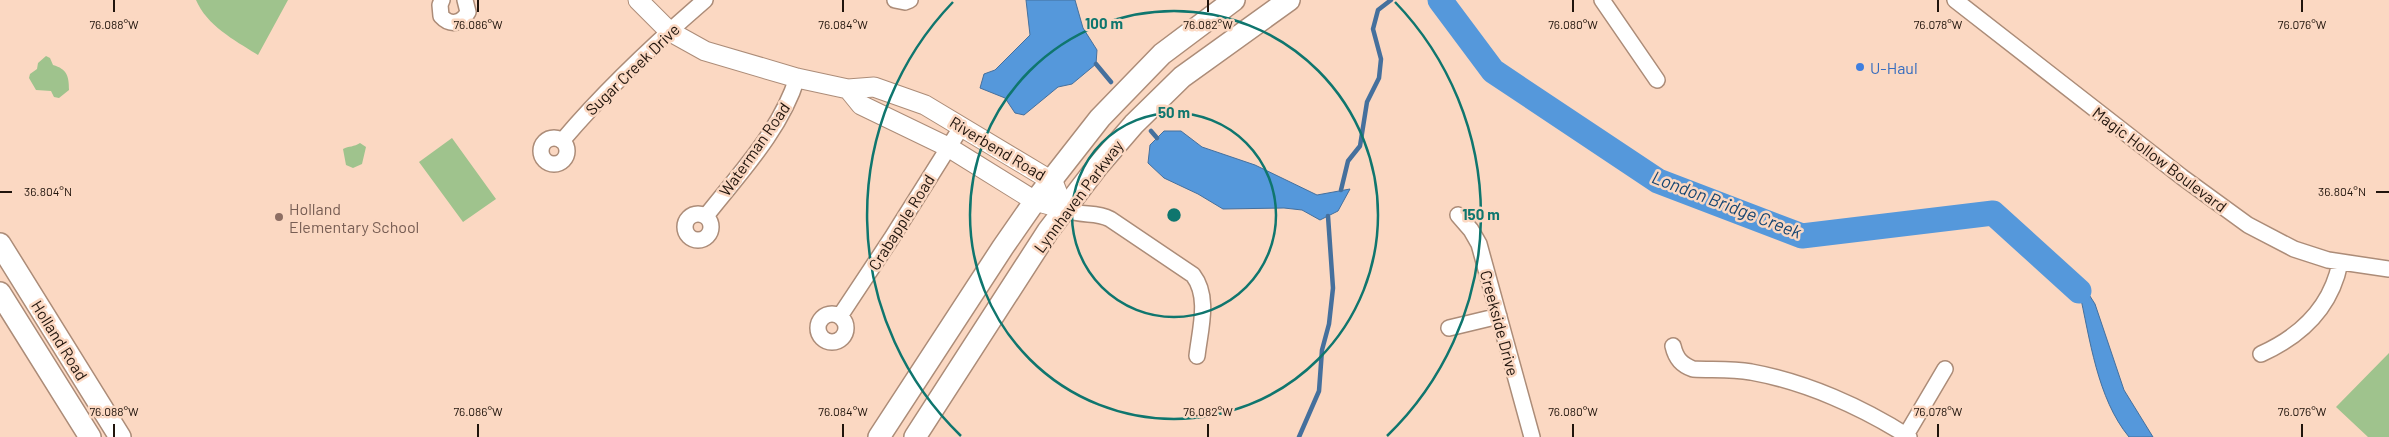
<svg xmlns="http://www.w3.org/2000/svg" width="2389" height="437" font-family="Barlow,sans-serif">
<style>
.green{fill:#9fc38d}
.water{fill:#5598db;stroke:#45709d}
.lines{fill:none;stroke-linecap:round;stroke-linejoin:round}
.stream{stroke:#45709d;stroke-width:4.5}
.river{stroke:#5598db;stroke-width:25}
.minor-casing{stroke:#ac8c78;stroke-width:18}
.tertiary-casing{stroke:#ac8c78;stroke-width:21}
.secondary-casing{stroke:#ac8c78;stroke-width:24}
.minor{stroke:#fff;stroke-width:15}
.tertiary{stroke:#fff;stroke-width:19}
.secondary{stroke:#fff;stroke-width:21}
.ticks{fill:none;stroke:#20140c;stroke-width:2}
.ring{fill:none;stroke:#0f766e;stroke-width:2.5}
.shop-dot{fill:#3f7fe0;stroke:#fbd8c2;stroke-width:2}
.education-dot{fill:#8d6e63;stroke:#fbd8c2;stroke-width:2}
.labels{text-anchor:middle;dominant-baseline:central;stroke-width:5;stroke-linejoin:round;paint-order:stroke}
.shop-label{font-size:16px;fill:#366cbe;stroke:#fbd8c2;text-anchor:start}
.street-label{font-size:16px;fill:#20140c;stroke:#fbd8c2}
.education-label{font-size:16px;fill:#785e54;stroke:#fbd8c2;text-anchor:start}
.water-label{font-size:18px;font-style:italic;fill:#154572;stroke:#fbd8c2}
.ticks-label{font-size:12px;text-anchor:middle;fill:#20140c;stroke:#fbd8c2;stroke-width:5;stroke-linejoin:round;paint-order:stroke}
.centre{fill:#0f766e;stroke:#fbd8c2;stroke-width:2.5}
.ring-label{font-size:15px;text-anchor:middle;font-weight:bold;fill:#0f766e;stroke:#fbd8c2;stroke-width:5;stroke-linejoin:round;paint-order:stroke}
</style>
<rect width="100%" height="100%" fill="#fbd8c2"/>
<path class="green" d="M196,0H288L258,55C236,41 207,26 196,0Z
M46,56L50,58L53,65C67,69 69,76 69,90L59,98L54,97L51,91L36,90L29,78L30,74L37,69L38,63Z
M452,138L496,199L463,222L419,162Z
M360,143L366,147L362,164L353,168L346,165L343,149C349,146 354,147 360,143Z
M2389,353V437H2368L2336,407Z"/>
<path class="water" d="M1026,0H1075L1083,28L1097,50L1096,64L1072,84L1058,87L1024,115L1015,113L1005,98L980,88L984,74L995,70L1030,35Z
M1164,131H1181L1202,147L1255,165L1317,195L1350,189L1338,211L1320,220L1302,210L1284,208L1223,209L1198,194L1164,178L1148,163L1150,145Z
M2079,290L2088,293L2095,304L2124,390L2153,437H2129C2097,398 2090,339 2079,290Z"/>
<g class="lines">
<path class="stream" d="M1096,64L1111,82
M1151,131L1157,138
M1341,190L1348,161L1360,146L1367,102L1379,78L1381,59L1373,29L1378,10L1391,0
M1299,437L1319,391L1322,350L1329,324L1333,288L1328,216"/>
<path class="river" d="M1440,0L1493,71L1658,181L1802,236L1993,213L2079,291"/>
<g class="minor-casing">
<path id="minor" d="M442,0L440,5L441,16C450,26 462,24 468,12L465,0
M895,0L905,2L910,0
M1602,0L1657,80
M1955,0L2182,177L2248,225L2294,249L2328,260L2389,269
M541 151a13 13 0 1 1 26 0a13 13 0 1 1-26 0Z
M562,141C606,89 654,44 705,0
M1064,209C1082,217 1095,211 1110,219L1193,275C1210,297 1200,329 1197,356
M685 227a13 13 0 1 1 26 0a13 13 0 1 1-26 0Z
M1458,215L1471,230L1479,244L1532,437
M706,216C739,174 781,130 797,78
M818 328a14 14 0 1 1 28 0a14 14 0 1 1-28 0Z
M840,316L891,239L962,126
M1449,328L1499,316
M1673,346C1676,359 1682,365 1693,369C1712,370 1732,369 1751,372C1806,382 1862,407 1909,437
M2261,354C2301,336 2331,307 2340,263
M1906,435L1945,369"/>
</g>
<g class="tertiary-casing">
<path id="tertiary" d="M638,0L669,31L705,51L797,78L848,89L874,87L925,105L1050,180L1052,179L1064,209
M848,89L861,105L948,147L1035,201L1064,209"/>
</g>
<g class="secondary-casing">
<path id="secondary" d="M0,244L120,437
M0,293L90,437
M879,437L1003,247L1035,201L1100,118L1162,54L1234,0
M915,437L1048,231L1097,167L1134,124L1182,77L1289,0"/>
</g>
<use href="#minor" class="minor"/>
<use href="#tertiary" class="tertiary"/>
<use href="#secondary" class="secondary"/>
</g>
<path class="ticks" d="M114,0V12M478,0V12M843,0V12M1208,0V12M1573,0V12M1938,0V12M2302,0V12M0,192H12M2376,192H2389M114,424V437M478,424V437M843,424V437M1208,424V437M1573,424V437M1938,424V437M2302,424V437"/>
<g class="ring">
<circle cx="1174" cy="215" r="102"/>
<circle cx="1174" cy="215" r="204"/>
<path d="M961 436A307 307 0 0 1 953 2M1395 2A307 307 0 0 1 1387 436"/>
</g>
<circle class="shop-dot" cx="1860" cy="67" r="5"/>
<circle class="education-dot" cx="279" cy="217" r="5"/>
<g class="labels">
<g class="shop-label">
<text x="1870" y="67">U-Haul</text>
</g>
<g class="street-label">
<text transform="translate(632 69) rotate(-44)">Sugar Creek Drive</text>
<text transform="translate(998 148) rotate(31)">Riverbend Road</text>
<text transform="translate(754 149) rotate(-55)">Waterman Road</text>
<text transform="translate(2160 159) rotate(37)">Magic Hollow Boulevard</text>
<text transform="translate(1078 196) rotate(-53)">Lynnhaven Parkway</text>
<text transform="translate(901 222) rotate(-58)">Crabapple Road</text>
<text transform="translate(1500 323) rotate(75)">Creekside Drive</text>
<text transform="translate(60 340) rotate(58)">Holland Road</text>
</g>
<g class="education-label">
<text x="289" y="208">Holland<tspan x="289" dy="18">Elementary School</tspan></text>
</g>
<g class="water-label">
<text transform="translate(1727 204) rotate(21)">London Bridge Creek</text>
</g>
</g>
<g class="ticks-label">
<text x="114" y="29">76.088°W</text>
<text x="478" y="29">76.086°W</text>
<text x="843" y="29">76.084°W</text>
<text x="1208" y="29">76.082°W</text>
<text x="1573" y="29">76.080°W</text>
<text x="1938" y="29">76.078°W</text>
<text x="2302" y="29">76.076°W</text>
<text x="48" y="196">36.804°N</text>
<text x="2342" y="196">36.804°N</text>
<text x="114" y="416">76.088°W</text>
<text x="478" y="416">76.086°W</text>
<text x="843" y="416">76.084°W</text>
<text x="1208" y="416">76.082°W</text>
<text x="1573" y="416">76.080°W</text>
<text x="1938" y="416">76.078°W</text>
<text x="2302" y="416">76.076°W</text>
</g>
<circle cx="1174" cy="215" r="8" class="centre"/>
<g class="ring-label">
<text x="1104" y="29">100 m</text>
<text x="1174" y="118">50 m</text>
<text x="1481" y="220">150 m</text>
</g>
</svg>
